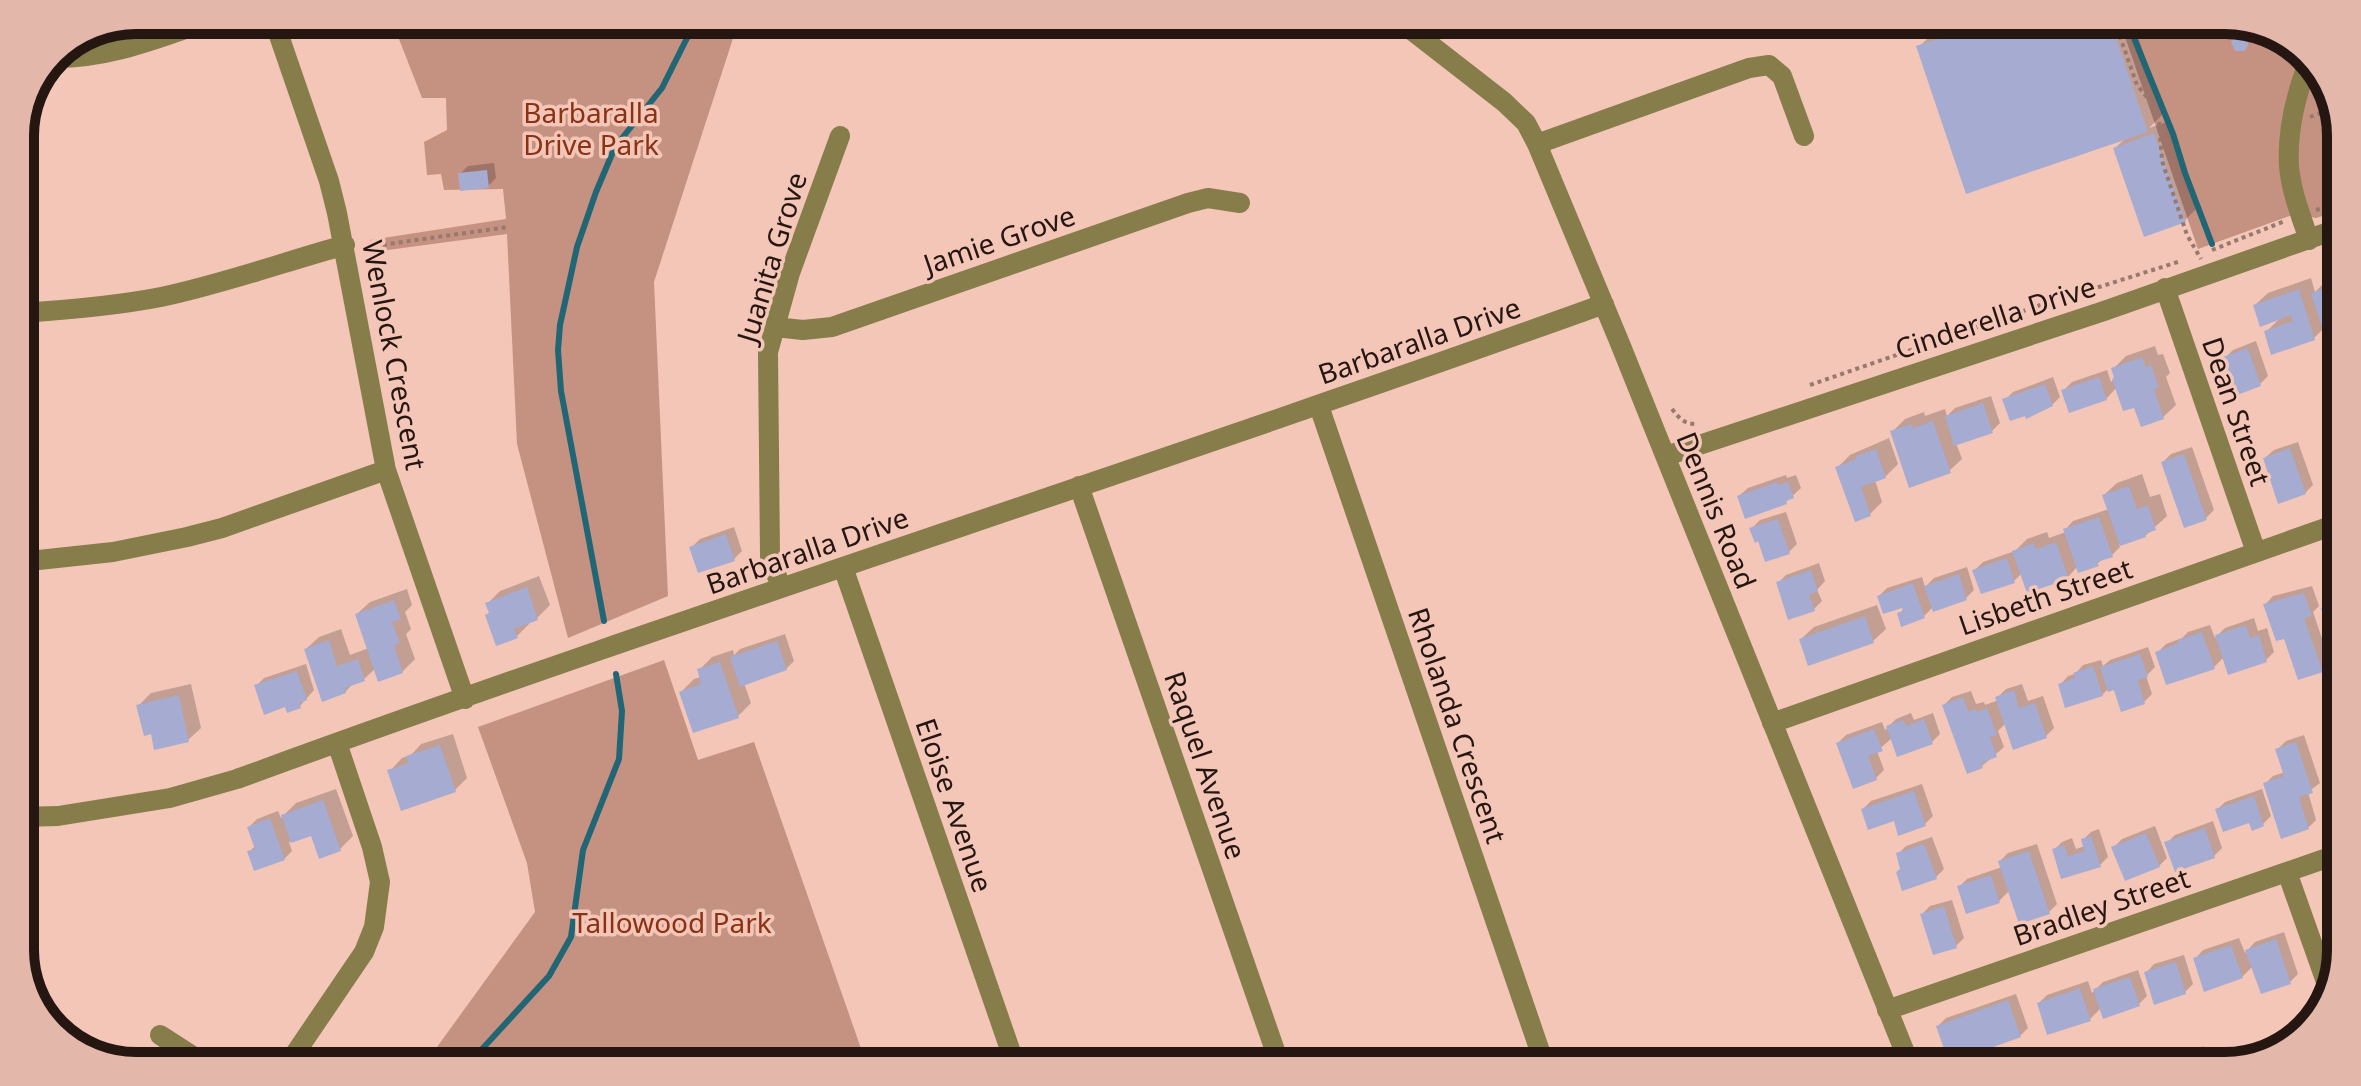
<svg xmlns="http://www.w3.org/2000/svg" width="2361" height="1086" font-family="'Noto Sans',sans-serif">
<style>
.green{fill:#c59181}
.shadow{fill:#0003}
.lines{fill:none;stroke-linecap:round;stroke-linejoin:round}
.stream{stroke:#206675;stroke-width:6}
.building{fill:#a5abd1}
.path{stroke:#99796f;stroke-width:4;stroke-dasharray:4 4;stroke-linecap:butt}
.minor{stroke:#877d4a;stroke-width:20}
.labels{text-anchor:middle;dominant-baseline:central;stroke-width:7;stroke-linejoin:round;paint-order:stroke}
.park-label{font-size:28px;fill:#8a3214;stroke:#f3c6b8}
.street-label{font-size:28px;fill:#261611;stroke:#f3c6b8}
.rim{fill:none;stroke:#261611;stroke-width:10}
</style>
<rect width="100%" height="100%" fill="#f3c6b8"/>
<path class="green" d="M392,21L738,23L654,282L668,596L568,638L517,444L507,234L373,252L370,240L506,219L503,189L444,190L441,174L427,175L424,142L447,130L446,98H422Z
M2122,28L2270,29L2321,71L2341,129L2340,211L2316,218L2295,214L2198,249Z
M664,660L698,760L754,742L865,1060L429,1058L535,912L527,863L478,727Z"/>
<path class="shadow" d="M1941,28H2135L2164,113L2149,128L2167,122L2197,208L2185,220L2115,148L2127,137L1919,47L1936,30Z
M2241,32H2248L2252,38L2248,45L2237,36Z
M494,163L496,178L488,186L460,174L468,166Z
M2311,278L2315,292L2322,285L2339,280V323L2324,328L2314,338L2266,332L2281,317L2255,305L2268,293Z
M2256,341L2268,376L2260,384L2227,377L2231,373L2225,358L2233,350Z
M2155,346L2158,355L2163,354L2170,373L2166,377L2176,405L2163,417L2135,405L2117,387L2106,399L2064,390L2072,382L2107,370L2111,382L2116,377L2113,369L2126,356Z
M2053,377L2060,397L2052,405L2027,413L2005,400L2013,392Z
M1991,396L2000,423L1992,431L1956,443L1962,459L1949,471L1892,432L1905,419L1924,412L1925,416L1945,409L1947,416L1955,408Z
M1889,438L1898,464L1885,477L1875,480L1882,502L1870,514L1838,467L1850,455Z
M2298,442L2313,485L2305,493L2265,458L2274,450Z
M2192,447L2214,510L2205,519L2163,462L2171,454Z
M2142,474L2150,497L2160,494L2167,516L2145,536L2119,544L2120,547L2112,555L2104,558L2097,564L2078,566L2068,577L2022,573L2014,581L1975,570L1983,562L2015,551L2027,539L2047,532L2049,538L2066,532L2065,530L2073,521L2109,509L2104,495L2117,483Z
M1786,475L1787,478L1796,475L1801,488L1786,502L1739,496L1748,488Z
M1786,512L1797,544L1789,552L1759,538L1752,528L1760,520Z
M734,527L742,551L734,559L692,547L700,539Z
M1819,563L1825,581L1817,590L1822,601L1813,610L1778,583L1786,575Z
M1967,567L1974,590L1966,598L1933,607L1924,616L1899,614L1908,604L1879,596L1887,588L1922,577L1925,587L1934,578Z
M539,576L550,605L537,618L528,621L529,624L517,636L491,612L488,603L500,591Z
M2312,586L2319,606L2313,612L2330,662L2322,670L2265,605L2273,596Z
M407,589L412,605L405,612L411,629L406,634L415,659L402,672L376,668L364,679L354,683L345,692L306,649L319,637L341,629L350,655L369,648L357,614L370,602Z
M2336,599V645L2323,609Z
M1877,605L1886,629L1873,641L1801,639L1814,627Z
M2254,618L2258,631L2267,628L2274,652L2266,660L2224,657L2214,667L2158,652L2166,644L2182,638L2188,632L2210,625L2215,638L2225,628Z
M785,634L794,661L786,669L744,683L751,703L738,716L681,692L694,679L701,677L699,670L712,657L733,650L734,655L740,649Z
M2148,647L2155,667L2146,676L2152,694L2144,702L2115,688H2109L2102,695L2060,685L2068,676L2075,674L2083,665L2101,660L2103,666L2110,660Z
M306,664L314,690L300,706L286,705L256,686L264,678Z
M191,684L201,728L188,740L152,732L139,705L151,693Z
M2022,684L2028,701L2043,696L2054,728L2046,736L2006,723L1998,731L2004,747L1982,766L1944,705L1952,697L1971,691L1976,704L1984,702L1985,705L1999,700L1998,697L2006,689Z
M1911,713L1914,720L1933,713L1940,734L1932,742L1892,738L1877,751L1884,770L1876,778L1838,743L1846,735L1882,722L1885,730L1896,719Z
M453,734L467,778L455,790L390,771L402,758L411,755L421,744Z
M2304,735L2320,783L2308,792L2316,820L2308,828L2265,784L2273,776L2285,772L2278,749L2286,741Z
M1922,784L1933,816L1925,824L1863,809L1871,801Z
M336,789L353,836L340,849L320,856L312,834L289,842L292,851L284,859L249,852L256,845L249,827L257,819L278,811L281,818L296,803Z
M2262,789L2271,816L2263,824L2217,810L2225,802Z
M2213,821L2222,848L2214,856L2167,843L2175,835Z
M2155,826L2167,858L2159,866L2114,847L2122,839Z
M2099,829L2108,857L2100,865L2062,877L2054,850L2062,842L2072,838L2076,849L2085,846L2083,840L2091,832Z
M1932,837L1944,869L1935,878L1898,854L1906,846Z
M2037,844L2057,904L2049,912L2010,890L1999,901L1959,887L1967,879L2002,867L2000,861L2008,853Z
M1952,900L1964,938L1956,946L1922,914L1930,906Z
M2284,932L2298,974L2290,982L2253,966L2242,977L2195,959L2203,950L2239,938L2245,953L2255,942Z
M2184,955L2193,984L2185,992L2146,973L2154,964Z
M2138,970L2147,996L2139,1004L2101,1008L2090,1019L2039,1003L2047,995L2088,981L2092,993L2103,982Z
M2016,994L2028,1028L2020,1036L1938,1026L1946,1018Z
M2203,1046L2214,1066H2170L2173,1063Z
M2006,1047L2012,1065H1959L1964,1061Z"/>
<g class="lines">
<path class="stream" d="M2130,28L2173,134L2185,173L2212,244
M604,621L561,391L558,350L560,325L577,247L596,192L615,147L662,88L695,22
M473,1059L549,976L571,937L583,850L619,759L622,711L616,674"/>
</g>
<path class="building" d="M1970,28H2113L2148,132L1966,194L1916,46Z
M2244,34L2249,43L2245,51H2235L2231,42L2235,35Z
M2154,133L2186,222L2144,237L2113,148Z
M487,170L489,188L460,191L458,173Z
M2332,286L2334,293L2339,292V325L2323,330L2311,293Z
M2299,289L2315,340L2271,355L2264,331L2293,321L2291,315L2260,327L2253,305Z
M2248,348L2261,386L2232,397L2224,376L2229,375L2223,357Z
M2142,357L2146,367L2151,365L2159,387L2154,389L2164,419L2141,427L2134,408L2123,411L2112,379L2114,378L2111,368Z
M2099,377L2107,400L2069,413L2061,390Z
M2045,384L2053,406L2026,419L2025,416L2010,421L2002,399Z
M1983,403L1993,433L1954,446L1945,416Z
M1933,421L1951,473L1909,488L1890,431L1911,424L1913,428Z
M2290,448L2306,494L2278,504L2263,458Z
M1876,449L1886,478L1861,487L1871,516L1855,522L1835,467L1857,459L1856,456Z
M2184,454L2207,520L2184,528L2161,462Z
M1777,482L1779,485L1788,482L1794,498L1786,501L1787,504L1745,519L1737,496Z
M2129,486L2137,509L2148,505L2156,530L2145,534L2146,537L2120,546L2102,495Z
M2099,517L2113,557L2097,562L2099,566L2078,573L2063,529Z
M1778,519L1790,554L1765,562L1758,541L1755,543L1749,528Z
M726,534L735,561L698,573L689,547Z
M2056,542L2069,579L2027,593L2012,551L2034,543L2036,549Z
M2007,558L2015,583L1981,594L1972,570Z
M1811,570L1818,591L1809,595L1815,611L1788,620L1776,582Z
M1959,574L1967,600L1933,612L1924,586Z
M1913,583L1925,618L1901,627L1897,613L1903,611L1902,608L1883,614L1877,596Z
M527,587L538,620L514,629L518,638L496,646L485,615L489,613L485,603Z
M2304,593L2312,616L2304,618L2323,672L2298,680L2284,639L2276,641L2263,604Z
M394,600L401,619L392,622L400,643L394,645L403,673L378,682L355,614Z
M2336,603L2335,650L2321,608Z
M1865,616L1874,643L1808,666L1799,639Z
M2246,625L2250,638L2259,635L2267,662L2228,675L2215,635Z
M2202,632L2215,669L2166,685L2155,652L2179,643L2178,640Z
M329,640L337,666L358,659L365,681L345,688L346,693L322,702L304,649Z
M777,641L787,670L740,687L730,657Z
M2140,654L2148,677L2138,680L2145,704L2121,712L2114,690L2108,692L2100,667Z
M720,662L739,718L693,733L679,692L701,684L697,669Z
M2093,666L2103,696L2065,708L2058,684L2075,678L2073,673Z
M297,671L307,700L299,703L301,708L287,713L285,707L264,715L254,685Z
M2014,690L2019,708L2035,703L2047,738L2013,750L1995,697Z
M179,695L189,742L154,750L151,734L144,736L136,705Z
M1963,697L1968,711L1976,709L1977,712L1987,708L1997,735L1990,737L1997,757L1981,763L1983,768L1967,774L1942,705Z
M1924,719L1933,744L1897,757L1886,726L1903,720L1906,726Z
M1874,729L1883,751L1868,756L1877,780L1853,789L1836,743Z
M2296,742L2313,793L2299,797L2309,829L2281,839L2263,783L2284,776L2275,749Z
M440,745L456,792L401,811L387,770L409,763L406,756Z
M1914,791L1926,826L1898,836L1894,821L1868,830L1861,809Z
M2254,796L2264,826L2252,831L2249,823L2223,832L2215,809Z
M323,800L341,851L319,859L311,836L291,843L281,815Z
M270,818L285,860L254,871L247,851L255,849L247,827Z
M2205,828L2215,858L2175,872L2164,842Z
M2146,833L2160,867L2125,881L2111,847Z
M2091,836L2101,867L2061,879L2052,849L2064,845L2068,856L2084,851L2081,839Z
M1924,844L1937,879L1902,891L1896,872L1900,869L1896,853Z
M2029,851L2050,914L2019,924L1998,861Z
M1991,875L2000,903L1966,914L1957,886Z
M1944,906L1957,948L1933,955L1920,914Z
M2276,939L2291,984L2261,994L2245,950Z
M2231,945L2243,978L2204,992L2193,958Z
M2176,962L2186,994L2154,1005L2144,972Z
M2130,977L2140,1006L2103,1019L2093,989Z
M2080,988L2091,1021L2047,1035L2037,1003Z
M2008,1000L2021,1037L1949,1063L1936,1026Z
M2194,1052L2202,1066H2171Z
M1998,1054L2002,1065H1965V1064Z"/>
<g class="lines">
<path class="path" d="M2117,28L2137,85L2153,105L2159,120L2162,161L2187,235L2201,259
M2310,117L2334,108
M2316,210L2340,202
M367,247L508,227
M2212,250L2285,221
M1810,385L2078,292L2096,288L2181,261
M1672,409C1679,418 1684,424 1696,424"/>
<path class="minor" d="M274,21L329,181L337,213L386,470L465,699
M1405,25L1504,102L1526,123L1537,144L1619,341L1910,1065
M52,58C109,59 158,38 211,20
M2309,61C2296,94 2287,130 2289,166C2291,191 2301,216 2309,240
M1537,144L1749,68L1769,65L1782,76L1804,136
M2165,288L2256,552
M20,313C67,310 115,306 161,297C223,284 284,262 345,245
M775,327L803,330L832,327L1188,203L1208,198L1240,203
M1319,406L1544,1063
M1666,456L2104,311L2340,228
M1079,486L1279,1062
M20,562L113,552L187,537L222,528L386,470
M843,567L1014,1061
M781,588L770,556L768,352L790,273L840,136
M1772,723L2337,524
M20,817L58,816L170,798L237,779C690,613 1150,468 1604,304
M2287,872L2331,996
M1887,1010L2333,856
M160,1035L194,1057
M292,1058L364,952L374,927L380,882L372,847L337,743"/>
</g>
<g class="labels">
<g class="park-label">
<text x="591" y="112">Barbaralla<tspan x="591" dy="32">Drive Park</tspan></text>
<text x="672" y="922">Tallowood Park</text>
</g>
<g class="street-label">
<text transform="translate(999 239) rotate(-19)">Jamie Grove</text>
<text transform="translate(771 257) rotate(-73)">Juanita Grove</text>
<text transform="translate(1995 317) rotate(-18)">Cinderella Drive</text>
<text transform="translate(1419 340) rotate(-19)">Barbaralla Drive</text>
<text transform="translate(395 355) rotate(79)">Wenlock Crescent</text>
<text transform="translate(2237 411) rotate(71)">Dean Street</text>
<text transform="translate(1717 510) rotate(68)">Dennis Road</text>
<text transform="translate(807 550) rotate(-19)">Barbaralla Drive</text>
<text transform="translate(2045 596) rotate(-19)">Lisbeth Street</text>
<text transform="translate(1458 725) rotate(71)">Rholanda Crescent</text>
<text transform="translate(1206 765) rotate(71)">Raquel Avenue</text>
<text transform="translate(955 805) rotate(71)">Eloise Avenue</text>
<text transform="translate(2101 906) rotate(-19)">Bradley Street</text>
</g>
</g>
<path d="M0 0H2361V1086H0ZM136 34H2225A102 102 0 0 1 2327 136V950A102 102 0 0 1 2225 1052H136A102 102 0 0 1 34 950V136A102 102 0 0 1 136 34Z" fill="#e3b8ab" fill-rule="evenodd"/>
<path class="rim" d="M136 34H2225A102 102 0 0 1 2327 136V950A102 102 0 0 1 2225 1052H136A102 102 0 0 1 34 950V136A102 102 0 0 1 136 34Z"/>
</svg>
